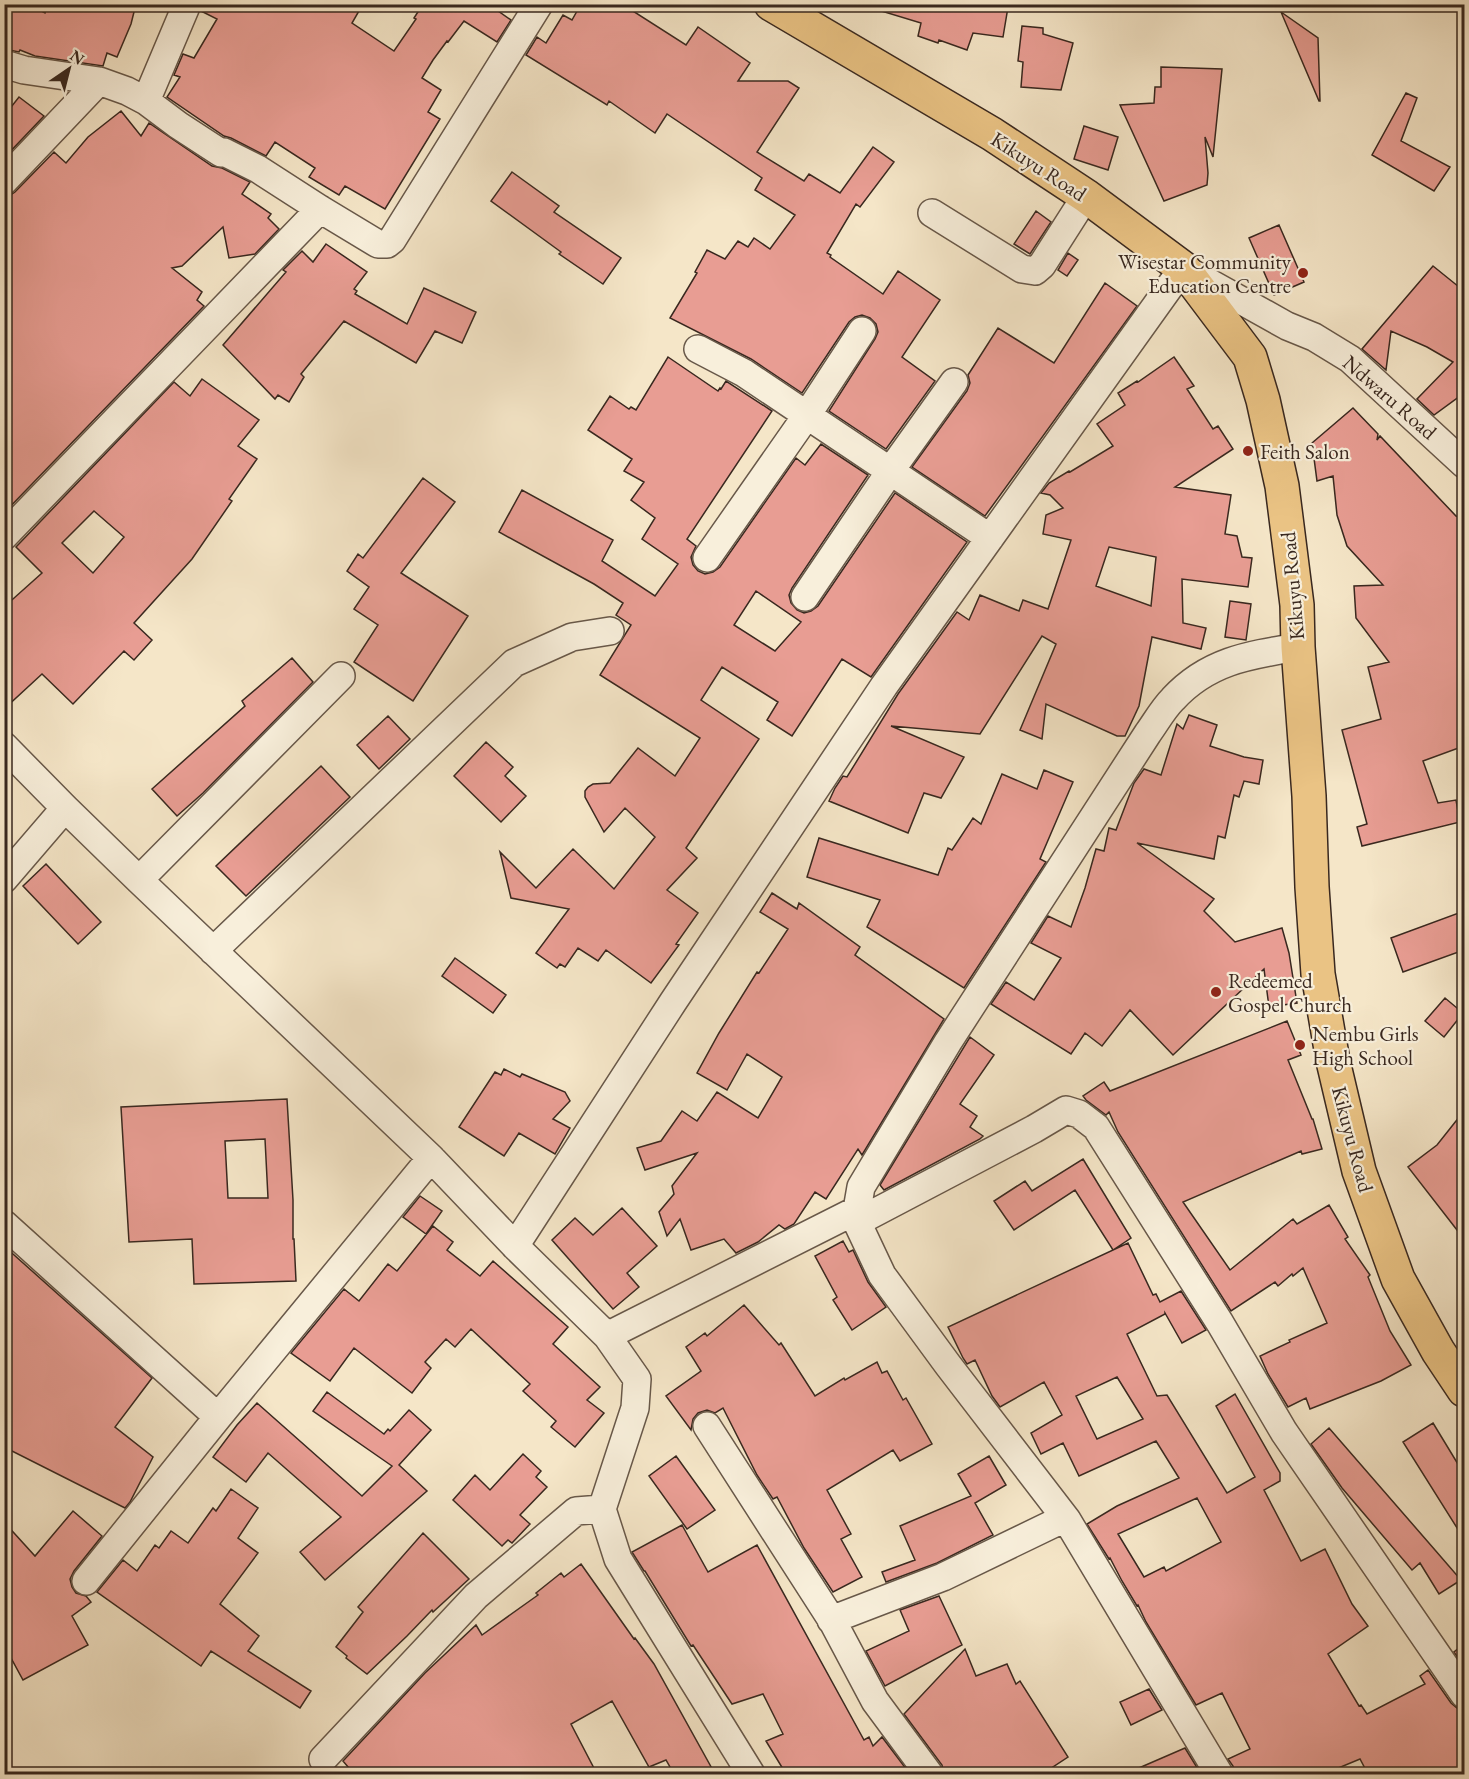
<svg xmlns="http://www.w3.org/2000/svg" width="1469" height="1779" font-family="'EB Garamond',serif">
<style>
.building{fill:#e89d93;stroke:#39281f;stroke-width:1.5;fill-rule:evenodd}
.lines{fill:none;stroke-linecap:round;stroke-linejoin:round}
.minor-casing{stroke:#685849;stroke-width:30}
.major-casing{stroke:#39281f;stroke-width:36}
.minor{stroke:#f8efdb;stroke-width:27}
.major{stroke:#eac384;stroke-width:33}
.poi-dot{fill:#8f2418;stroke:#f8efdb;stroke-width:2}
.labels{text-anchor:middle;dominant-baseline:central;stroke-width:4.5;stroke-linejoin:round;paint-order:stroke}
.street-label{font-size:21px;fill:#39281f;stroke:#f8efdb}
.poi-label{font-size:21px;fill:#39281f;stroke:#f8efdb;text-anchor:start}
</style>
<rect width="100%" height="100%" fill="#f5e6c8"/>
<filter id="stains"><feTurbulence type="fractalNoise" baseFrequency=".00333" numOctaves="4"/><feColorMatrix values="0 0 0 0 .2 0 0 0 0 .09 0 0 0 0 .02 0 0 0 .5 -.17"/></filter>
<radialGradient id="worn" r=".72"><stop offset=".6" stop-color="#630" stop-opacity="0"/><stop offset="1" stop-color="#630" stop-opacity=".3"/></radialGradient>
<path class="building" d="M4,4H28L45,13L48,4H136L131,24L117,57L107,53L103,66L35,56L20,50L19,52L4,49Z
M202,4H363L352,23L394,51L416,19L414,18L423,4H488L511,20L497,42L464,21L448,42L447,41L433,60L422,78L441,90L428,112L440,119L385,209L345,186L339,195L309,177L315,168L275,142L266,156L231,138L224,136L167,97L180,77L174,75L183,54L194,58L217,19L201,11Z
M581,4H622L686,45L698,27L750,63L738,81H788L799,88L757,152L804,181L809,174L840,193L873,147L894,162L860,207L856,204L827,253L831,255L830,257L883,294L898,271L940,300L902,357L935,381L886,449L829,411L875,339L878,332L876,324L870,318L862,315L855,317L849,322L802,393L751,359L670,318L697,273L695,272L707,250L725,259L738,241L748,247L754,238L770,249L795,215L755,190L762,178L667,114L655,133L609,101L607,105L526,55L537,37L546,43L563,15L572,20Z
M879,4H991L1008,7L1003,37L973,33L967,50L939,40L938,43L918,36L921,23L878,10Z
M1281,12L1318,38L1320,101H1319Z
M1022,26L1043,28V34L1073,43L1061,90L1021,87L1023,62L1018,61Z
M1161,67L1222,69L1213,157L1205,137L1208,173L1207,185L1164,201L1120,105L1154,103L1155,87H1161Z
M1406,93L1417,98L1401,141L1450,167L1434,191L1372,155Z
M19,97L44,116L4,158V116Z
M121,111L141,136L149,123L212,166L222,168L250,182L242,194L271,214L268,218L279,229L255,254L229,258L223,227L182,266L172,268L202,292L197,300L204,306L4,513V196H9L15,192L54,152L66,163L88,137Z
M1084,126L1118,137L1108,170L1074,159Z
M512,172L559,206L554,212L621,258L603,284L559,254L561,252L491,201Z
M1036,211L1051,222L1030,254L1014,244Z
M1279,225L1304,282L1274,295L1249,238Z
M326,244L367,272L354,289L357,291L355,294L407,324L424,288L476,312L462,343L435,331L416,363L344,321L301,374L304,377L289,402L278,395L275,399L223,345L286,272L283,270L302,251L313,262Z
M1068,253L1078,260L1067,276L1058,270Z
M1433,266L1464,291V393L1434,415L1417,399L1453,362L1427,347L1391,331L1386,370L1362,349Z
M1105,283L1137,306L985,516L912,467L967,391L970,383L968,375L998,328L1054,363Z
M668,357L718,391L720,388L721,389L726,381L772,411L687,539L696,546L691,557L693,565L698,571L705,574L713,572L720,567L796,458L805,465L821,444L868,475L792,588L789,595L791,603L797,610L804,613L811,611L818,606L895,493L967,542L871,677L842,659L792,736L767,720L778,702L722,667L701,700L759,739L686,848L697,858L667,890L698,913L676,944L679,945L651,983L606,950L598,961L578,948L565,967L560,964L557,968L536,953L569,909L511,898L500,852L536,888L573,849L614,889L655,837L625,808L604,832L585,797V791L588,787L593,784L610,783L638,748L675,776L700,738L600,675L631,625L616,615L623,603L594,584L499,532L522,490L613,540L602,561L655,596L678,564L642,539L655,518L631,500L644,482L624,471L632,459L588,430L610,396L629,409L631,407L636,410ZM756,591L801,622L775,651L734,625Z
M1174,357L1194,386L1187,389L1213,429L1218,426L1233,449L1175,487L1231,495L1225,534L1237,536L1242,557L1252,558L1248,587L1182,579L1183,623L1206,628L1201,649L1152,637L1139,706L1125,736H1117L1046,704L1042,739L1020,730L1056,644L1042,636L980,734L891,726L964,757L941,798L924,793L908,833L829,801L835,788L843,776L847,777L898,694L957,612L969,620L980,595L1019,611L1023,600L1048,609L1071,540L1043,534L1046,515L1063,508L1050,495L1041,493L1049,483L1069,471L1070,472L1113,446L1097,424L1125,405L1118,393L1137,381L1138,382ZM1109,547L1156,557L1151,606L1096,586Z
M202,379L259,420L238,446L257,459L229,499L232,501L192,559L134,623L152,640L134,660L124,651L73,704L42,674L4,709V607L42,573L16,547L174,382L190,396ZM94,511L124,537L93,573L62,543Z
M1353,408L1378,434L1377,440L1380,436L1456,516L1464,519V746L1423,761L1438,803L1456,800L1460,822L1362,846L1357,827L1367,824L1342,730L1381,719L1368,667L1389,662L1356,618L1354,586L1383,585L1347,546L1337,515L1333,476L1317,481L1312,443Z
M423,478L455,502L401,573L468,616L413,701L354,662L378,625L354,609L369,587L347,571L358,554L363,558Z
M1230,601L1251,604L1246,640L1225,637Z
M292,658L313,682L203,793L177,816L152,789L245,706L242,701Z
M1189,715L1217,725L1210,746L1244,757L1263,760L1259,784L1244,781L1239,797L1234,795L1225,838L1218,836L1214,859L1137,843L1214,899L1204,911L1235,942L1282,928L1289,953L1297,1003L1269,1007L1264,969L1173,1055L1130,1010L1102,1046L1085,1033L1071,1054L991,1004L1006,982L1034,1000L1061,958L1031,943L1048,916L1071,927L1085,888L1096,849L1104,851L1109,828L1116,830L1134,783L1144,769L1161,775L1177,724L1183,729Z
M388,716L410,739L379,769L357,745Z
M486,742L513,767L505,776L526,796L501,822L454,776Z
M321,766L350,797L246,896L216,866Z
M1044,770L1073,782L1040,859L1046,862L964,988L867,927L880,900L807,877L819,838L938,875L948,848L952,850L973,818L981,824L1002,774L1037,789Z
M46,864L101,922L78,944L23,886Z
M772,893L797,909L799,903L860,947L855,955L944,1019L862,1155L858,1149L826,1199L815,1192L794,1224L785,1229L779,1225L758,1242L736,1253L724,1239L691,1250L680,1219L667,1236L659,1212L674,1194L672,1186L697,1153L645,1170L637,1148L661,1141L682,1111L697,1121L717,1092L758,1118L782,1077L747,1054L727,1090L697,1073L719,1033L757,972L759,973L788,929L760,912Z
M1464,911V950L1403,972L1391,938Z
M455,958L506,995L493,1013L442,976Z
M1445,998L1463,1013L1444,1037L1425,1021Z
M1287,1021L1301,1055L1288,1060L1312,1119H1313L1322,1149L1302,1154L1301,1151L1183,1202L1230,1270L1293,1219L1297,1224L1329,1205L1348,1237L1345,1239L1370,1275L1368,1277L1390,1331L1411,1365L1381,1381L1310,1409L1306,1398L1288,1407L1268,1374L1260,1356L1290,1342L1289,1340L1327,1323L1303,1268L1293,1276L1292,1274L1278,1286L1275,1282L1231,1311L1118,1132L1109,1112L1106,1115L1086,1100L1083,1096L1104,1082L1110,1091Z
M970,1037L994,1055L960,1104L977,1116L970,1127L983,1136L980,1139L884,1190L880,1185Z
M504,1069L520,1077L522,1074L565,1092L570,1101L553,1119L570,1128L555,1154L519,1133L504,1156L459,1127L495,1072L501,1075Z
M287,1099L293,1200V1239H294L296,1281L194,1284L192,1239L129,1242L121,1107ZM265,1139L268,1198H228L225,1141Z
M1464,1111V1239L1408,1167L1437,1145Z
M1083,1159L1131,1238L1113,1250L1075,1190L1014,1230L994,1201L1025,1181L1032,1191Z
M420,1196L442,1211L426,1234L403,1217Z
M622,1208L657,1246L627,1273L639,1287L613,1309L552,1240L575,1218L593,1235Z
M433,1226L453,1242L447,1250L480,1276L493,1261L568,1327L553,1344L600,1387L587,1400L604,1413L575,1447L551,1427L556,1421L523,1391L530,1384L471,1329L455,1347L446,1339L425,1362L431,1368L412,1393L354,1348L330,1381L291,1353L344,1289L359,1301L388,1264L397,1271Z
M843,1241L849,1252L853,1250L868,1282L886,1307L852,1330L833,1300L837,1297L815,1256Z
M1128,1243L1153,1295L1156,1294L1160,1302L1181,1291L1206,1330L1182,1343L1165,1313V1314L1127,1334L1157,1396L1167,1395L1227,1493L1255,1477L1216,1406L1235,1394L1280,1473V1481L1264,1490L1301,1561L1325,1549L1352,1604L1368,1626L1328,1654L1359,1706L1361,1705L1367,1714L1425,1684L1420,1676L1428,1670L1451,1703L1457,1708L1464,1710V1764L1446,1774H1368L1360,1759L1324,1774H1235L1233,1766L1228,1759L1250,1749L1222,1693L1196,1705L1146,1622L1138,1605L1137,1606L1122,1581L1110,1558L1109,1559L1087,1524L1117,1506L1179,1478L1156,1441L1079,1476L1063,1443L1041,1454L1031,1433L1062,1415L1044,1382L1000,1407L992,1396L975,1360L967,1364L963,1358L948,1327ZM1117,1377L1143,1419L1097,1439L1076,1396ZM1197,1498L1221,1542L1166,1571L1164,1567L1144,1577L1118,1534Z
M4,1246L152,1378L115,1427L153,1457L130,1502L125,1508L4,1447Z
M744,1305L779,1345L781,1343L815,1396L844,1378L845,1380L877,1362L882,1373L887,1371L903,1400L906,1398L932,1444L900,1461L893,1450L827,1490L851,1534L841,1539L862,1577L833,1592L804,1548L777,1497L773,1499L757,1475L723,1408L715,1413L707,1410L698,1413L693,1419L691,1430L666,1396L701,1371L686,1347L705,1333L707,1336Z
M327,1392L384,1434L388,1429L390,1431L409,1410L431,1430L399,1465L427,1491L325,1580L300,1552L341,1517L268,1453L246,1482L213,1457L237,1425L257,1403L362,1496L392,1466L313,1411Z
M1433,1423L1464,1474V1539L1403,1442Z
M1329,1428L1435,1550L1461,1580L1439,1594L1420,1563L1412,1570L1342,1488L1311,1444Z
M523,1454L541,1471L536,1477L547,1487L520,1515L530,1524L512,1543L508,1540L502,1546L453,1500L475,1475L490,1490Z
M676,1456L715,1510L687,1529L649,1476Z
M989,1456L1006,1485L975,1503L993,1535L937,1563L886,1582L882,1572L915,1560L900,1526L971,1496L958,1474Z
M231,1489L258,1508L238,1538L258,1553L220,1604L259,1636L248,1651L311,1691L300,1708L211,1651L201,1666L97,1592L123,1560L137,1571L155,1545L159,1548L171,1531L188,1543L213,1508L216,1511Z
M73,1511L102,1536L74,1571L70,1579L72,1587L76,1593L86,1596L91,1602L72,1616L88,1645L23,1680L4,1645V1522L35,1556Z
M682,1525L708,1572L757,1545L864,1740L869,1737L873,1746L882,1737L910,1774H786L766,1741L783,1734L763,1694L732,1704L693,1645L691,1646L645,1571H644L632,1552Z
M423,1533L469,1579L433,1612L432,1610L407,1636L367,1674L346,1658L347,1656L336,1647L363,1612L358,1607Z
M581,1564L634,1639L635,1638L654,1664L715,1774H674L666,1760L649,1767L612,1701L571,1724L597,1774H354L343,1761L425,1673L476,1625L482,1635L538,1595L536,1593L561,1573L564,1577Z
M939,1596L962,1645L885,1686L866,1651L909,1631L900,1610Z
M1464,1644V1667L1454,1652Z
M965,1649L976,1676L1007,1664L1016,1684L1020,1681L1068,1757L1053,1767L1058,1774H944L942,1765L904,1714Z
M1149,1689L1162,1710L1131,1725L1120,1702Z
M1185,1748L1201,1774H1125Z"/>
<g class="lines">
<g class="minor-casing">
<path id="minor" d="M4,64L24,70L99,81L127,91L146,101L178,125L221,153L224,152L258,169L320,209L378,244H387L392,240L539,4
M146,101L187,4
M4,181L99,81
M932,213L1022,269L1035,271L1042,265L1086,196
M698,349L744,373L990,538
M4,536L320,209
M707,558L807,415L862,331
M805,597L891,470L954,382
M4,746L65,808L139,880L431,1158L515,1246L607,1336L637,1379L635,1408L602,1509L618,1559L751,1774
M4,879L65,808
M139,880L341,676
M213,951L514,663L572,637L610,631
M857,1210V1222L882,1275L948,1365L1067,1520L1219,1774
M857,1222L1034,1129L1066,1110L1079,1114L1096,1127L1220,1323L1284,1432L1464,1694
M4,1224L218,1417
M515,1246L673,1002L884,686L1183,268L1287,326L1314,337L1350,359L1464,464
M607,1336L857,1210L861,1187L948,1042L1148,733C1156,722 1163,709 1173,699C1208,661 1249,655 1298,647
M707,1426L833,1622L875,1701L929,1774
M86,1581L218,1417L431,1158
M831,1620L943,1577L1065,1518
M323,1759L476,1596L576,1511L602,1509"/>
</g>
<g class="major-casing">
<path id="major" d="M771,4L992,134L1086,196L1183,268L1250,357L1263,400L1282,486L1297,605L1298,647L1309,796L1312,887L1318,974L1333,1061L1359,1171L1398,1279L1438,1351L1464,1390"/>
</g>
<use href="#minor" class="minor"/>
<use href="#major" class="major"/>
</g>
<g class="poi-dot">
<circle cx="1303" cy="273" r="6"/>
<circle cx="1248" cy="451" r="6"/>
<circle cx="1216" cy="992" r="6"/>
<circle cx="1300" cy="1045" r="6"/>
</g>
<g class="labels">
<g class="street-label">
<text transform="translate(1039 166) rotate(33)">Kikuyu Road</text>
<text transform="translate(1390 397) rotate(41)">Ndwaru Road</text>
<text transform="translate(1292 586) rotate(-95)">Kikuyu Road</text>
<text transform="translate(1353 1139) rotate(75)">Kikuyu Road</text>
</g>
<g class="poi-label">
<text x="1291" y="261" text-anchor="end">Wisestar Community<tspan x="1291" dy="24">Education Centre</tspan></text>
<text x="1260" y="451">Feith Salon</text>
<text x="1228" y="980">Redeemed<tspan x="1228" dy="24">Gospel Church</tspan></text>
<text x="1312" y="1033">Nembu Girls<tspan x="1312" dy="24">High School</tspan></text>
</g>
</g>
<rect width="1469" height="1779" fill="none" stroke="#f5e6c8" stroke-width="24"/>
<rect x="6" y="6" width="1457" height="1767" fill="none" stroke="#39281f" stroke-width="3"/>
<rect x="12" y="12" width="1445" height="1755" fill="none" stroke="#39281f" stroke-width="1.5"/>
<g transform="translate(69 69) rotate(35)" stroke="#f8efdb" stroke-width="4.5" paint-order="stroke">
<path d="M0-4.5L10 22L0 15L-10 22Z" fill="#39281f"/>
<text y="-9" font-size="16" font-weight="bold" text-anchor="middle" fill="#39281f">N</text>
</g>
<rect width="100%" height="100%" filter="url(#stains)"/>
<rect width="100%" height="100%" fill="url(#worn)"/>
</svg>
